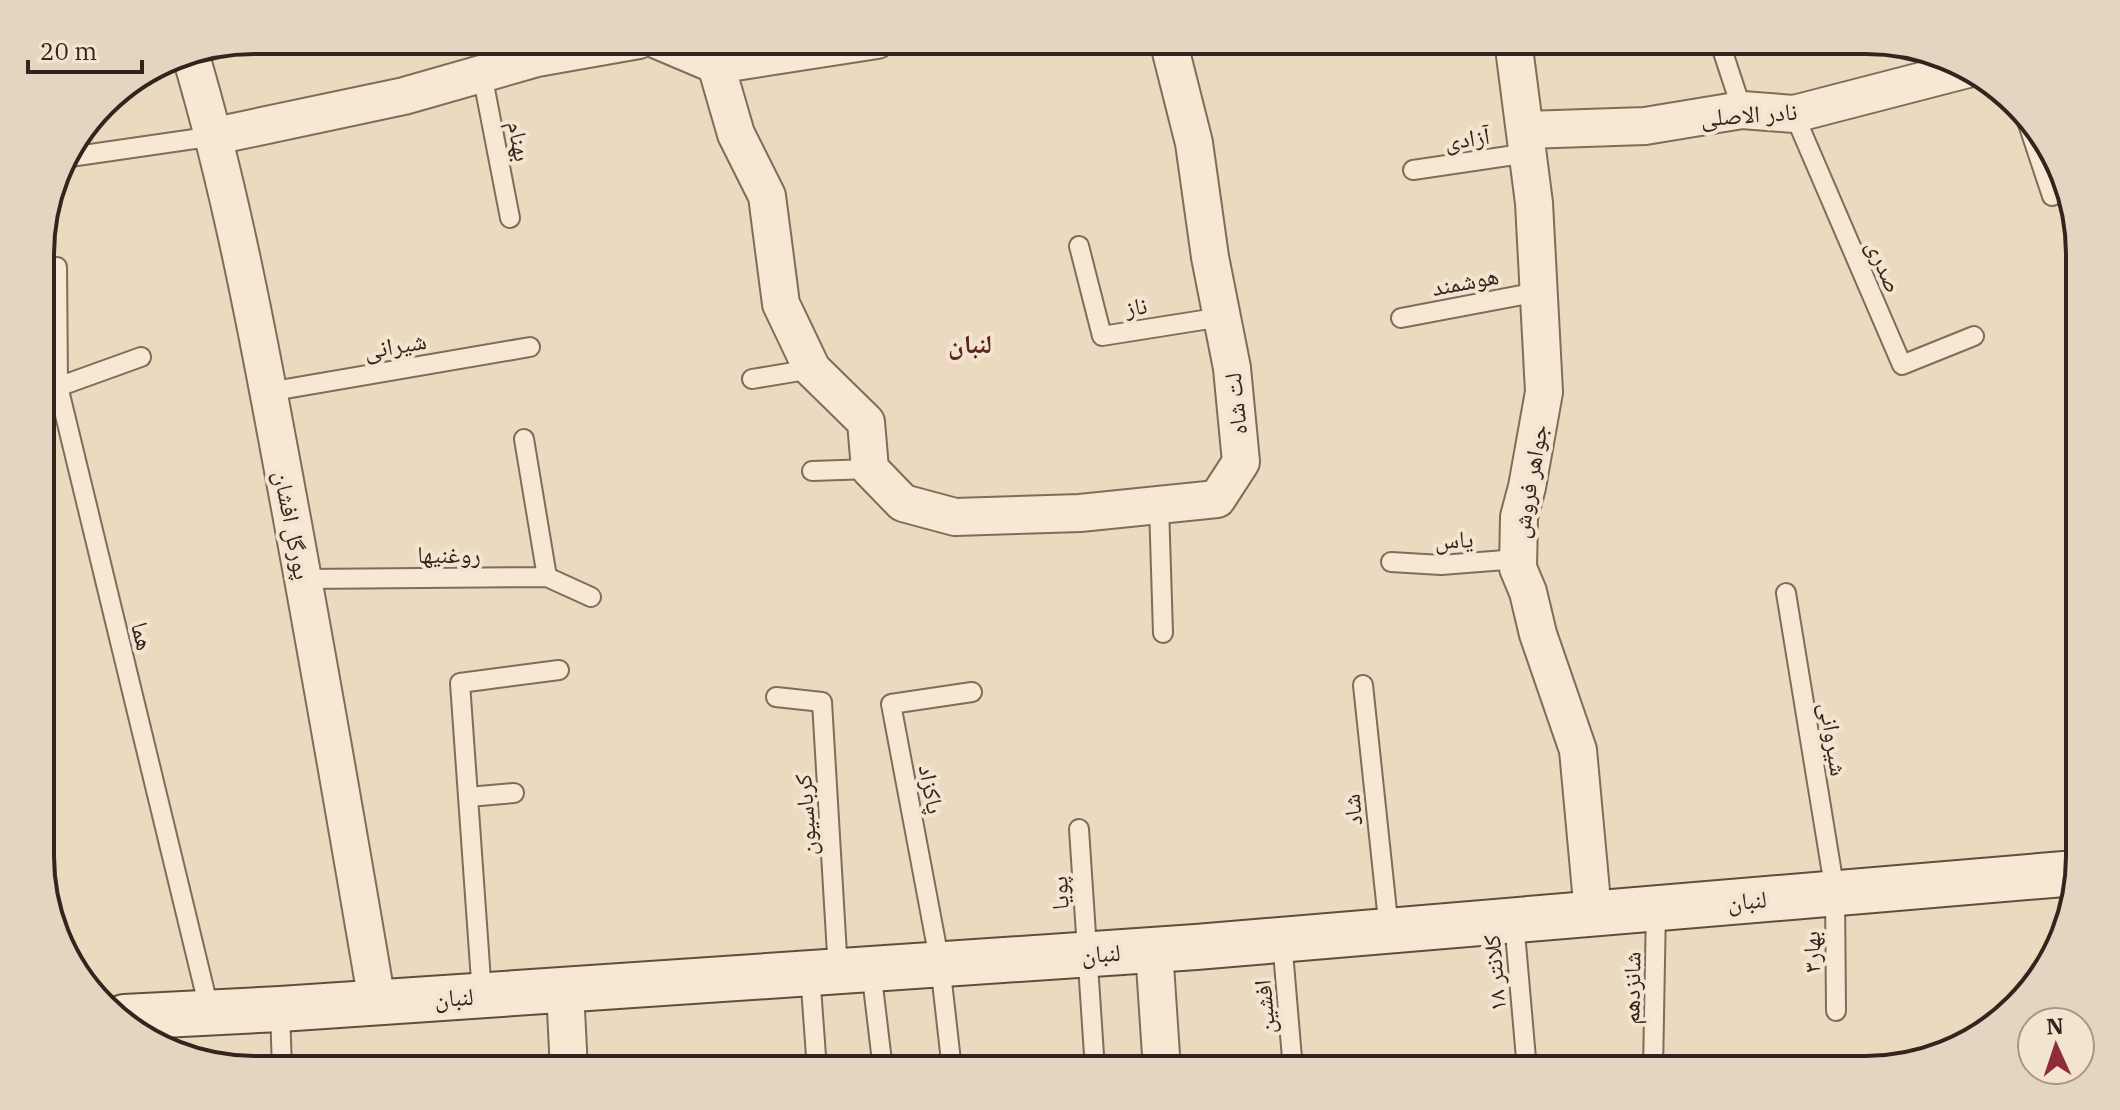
<svg xmlns="http://www.w3.org/2000/svg" width="2120" height="1110" font-family="'IBM Plex Serif','Noto Naskh Arabic',serif">
<style>
.lines{fill:none;stroke-linecap:round;stroke-linejoin:round}
.service-casing{stroke:#826b59;stroke-width:22}
.minor-casing{stroke:#826b59;stroke-width:40}
.secondary-casing{stroke:#644c3d;stroke-width:48}
.service{stroke:#f6e8d3;stroke-width:18}
.minor{stroke:#f6e8d3;stroke-width:36}
.secondary{stroke:#f6e8d3;stroke-width:44}
.labels{text-anchor:middle;dominant-baseline:central;stroke-width:8;stroke-linejoin:round;paint-order:stroke}
.street-label{font-size:24px;fill:#33251d;stroke:#f3e4cf}
.neighbourhood-label{font-size:26px;font-weight:bold;fill:#5d251f;stroke:#f3e4cf}
.rim{fill:none;stroke:#33251d;stroke-width:4}
</style>
<rect width="100%" height="100%" fill="#ebd9c0"/>
<g class="lines">
<g class="service-casing">
<path id="service" d="M1719,40L1742,110
M482,74L510,218
M1794,114L1902,365L1974,336
M2027,121L2052,196
M63,158L215,136
M1413,170L1528,153
M1079,246L1102,336L1222,317
M57,267L58,386L210,1013
M1401,318L1538,292
M752,379L812,369
M268,392L530,347
M41,393L141,357
M524,439L547,577
M812,471L870,469
M1159,506L1163,633
M1391,562L1441,565L1518,559
M304,579L547,577L591,597
M1786,593L1835,892L1836,1011
M1363,685L1389,930
M776,697L822,702L838,971
M468,797L514,793
M1079,829L1095,1070
M1514,921L1527,1070
M1282,940L1293,1070
M871,969L883,1070
M810,973L817,1070
M482,995L460,683L559,670
M280,1009L282,1070
M952,1070L940,964L891,704L972,692
M1653,1070L1656,908"/>
</g>
<g class="minor-casing">
<path id="minor" d="M657,40L716,65
M877,40L716,65L736,134L767,196L781,304L812,369L866,422L870,469L903,503L955,517L1080,513L1217,499L1241,462L1232,368L1210,257L1194,143L1168,40
M1513,40L1534,203L1544,392L1527,487L1519,517L1518,568L1528,592L1538,634L1578,750L1593,913
M190,53C229,184 255,319 280,454C314,636 346,819 377,1002
M1526,130L1645,126L1742,110L1794,114L1968,69
M215,136L404,96L537,58L639,40
M1154,950L1162,1070
M565,990L569,1070"/>
</g>
<g class="secondary-casing">
<path id="secondary" d="M124,1017L280,1009L1196,947L2076,873"/>
</g>
<use href="#service" class="service"/>
<use href="#minor" class="minor"/>
<use href="#secondary" class="secondary"/>
</g>
<g class="labels">
<g class="street-label">
<text transform="translate(1749 114) rotate(-4)">نادر الاصلی</text>
<text transform="translate(1467 138) rotate(-8)">آزادی</text>
<text transform="translate(520 141) rotate(79)">بهنام</text>
<text transform="translate(1885 266) rotate(67)">صدری</text>
<text transform="translate(1465 281) rotate(-11)">هوشمند</text>
<text transform="translate(1136 306) rotate(-9)">ناز</text>
<text transform="translate(395 345) rotate(-10)">شیرانی</text>
<text transform="translate(1235 404) rotate(-96)">لت شاه</text>
<text transform="translate(1529 481) rotate(-80)">جواهر فروش</text>
<text transform="translate(293 525) rotate(79)">پورگل افشان</text>
<text transform="translate(1454 539) rotate(-2)">یاس</text>
<text x="449" y="554">روغنیها</text>
<text transform="translate(143 636) rotate(76)">هما</text>
<text transform="translate(1834 739) rotate(81)">شیروانی</text>
<text transform="translate(932 789) rotate(79)">پاکزاد</text>
<text transform="translate(1352 810) rotate(-96)">شاد</text>
<text transform="translate(805 815) rotate(-94)">کرباسیون</text>
<text transform="translate(1059 893) rotate(-93)">پویا</text>
<text transform="translate(1747 900) rotate(-5)">لنبان</text>
<text transform="translate(1811 952) rotate(-91)">بهار۳</text>
<text transform="translate(1101 953) rotate(-4)">لنبان</text>
<text transform="translate(1494 973) rotate(-95)">کلانتر ۱۸</text>
<text transform="translate(1631 988) rotate(-89)">شانزدهم</text>
<text transform="translate(454 997) rotate(-4)">لنبان</text>
<text transform="translate(1264 1007) rotate(-95)">افشین</text>
</g>
<g class="neighbourhood-label">
<text x="970" y="343">لنبان</text>
</g>
</g>
<path d="M0 0H2120V1110H0ZM254 54H1866A200 200 0 0 1 2066 254V856A200 200 0 0 1 1866 1056H254A200 200 0 0 1 54 856V254A200 200 0 0 1 254 54Z" fill="#e4d5c1" fill-rule="evenodd"/>
<path class="rim" d="M254 54H1866A200 200 0 0 1 2066 254V856A200 200 0 0 1 1866 1056H254A200 200 0 0 1 54 856V254A200 200 0 0 1 254 54Z"/>
<g transform="translate(2056 1046) rotate(357)"><circle r="38" fill="#f3e4cf" stroke="#a69888" stroke-width="2"/>
<path d="M0-6L14 30L0 20L-14 30Z" fill="#8e2d39"/>
<text y="-12" font-size="22" font-weight="bold" text-anchor="middle" fill="#33251d">N</text>
</g>
<path d="M28 60v12h114v-12" fill="none" stroke="#33251d" stroke-width="4"/>
<text x="40" y="60" font-size="24" fill="#33251d" stroke="#f3e4cf" stroke-width="6" paint-order="stroke">20 m</text>
</svg>
